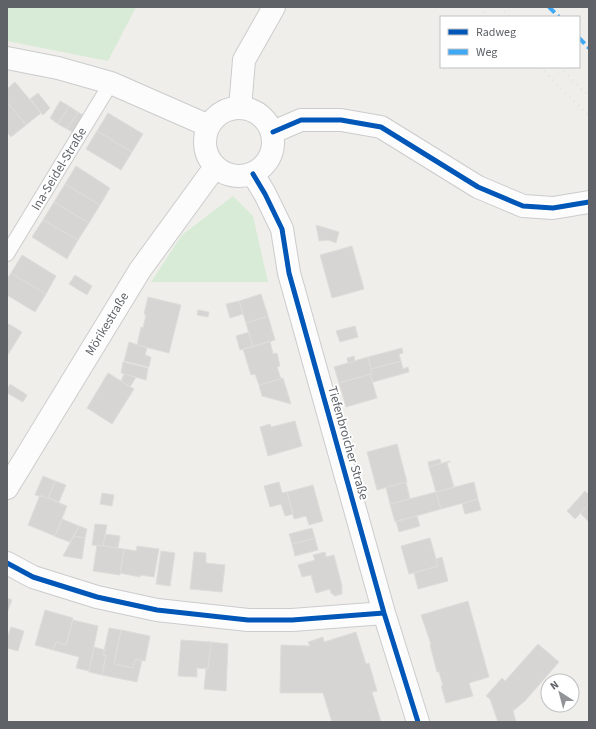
<svg xmlns="http://www.w3.org/2000/svg" width="596" height="729" font-family="'Source Sans 3',sans-serif">
<style>
.green{fill:#d8ebd6}
.building{fill:#d6d5d3;stroke:#deddd9}
.lines{fill:none;stroke-linecap:round;stroke-linejoin:round}
.lane-casing{stroke:#cbcccc;stroke-width:16}
.street-casing{stroke:#cbcccc;stroke-width:24}
.lane{stroke:#fdfcfc;stroke-width:14}
.street{stroke:#fdfcfc;stroke-width:22}
.rail{stroke:#e4e4e4;stroke-width:3;stroke-dasharray:1 5;stroke-linecap:butt}
.quiet{stroke:#3fa9f5;stroke-width:4;stroke-dasharray:8 4;stroke-linecap:butt}
.cycleway-casing{stroke:#fff;stroke-width:8}
.cycleway{stroke:#0057b8;stroke-width:5}
.labels{text-anchor:middle;dominant-baseline:central;stroke-width:3.5;stroke-linejoin:round;paint-order:stroke}
.street-label{font-size:13px;fill:#5f6368;stroke:#fff}
</style>
<rect width="100%" height="100%" fill="#efeeea"/>
<path class="green" d="M7,7H136L108,61L7,41Z
M233,196L253,216L268,282H151L182,235Z"/>
<path class="building" d="M15,82L41,113L26,125L7,102V89Z
M38,93L50,108L43,115L30,99Z
M60,101L69,106L58,124L50,118Z
M7,102L26,125L11,137L7,132Z
M69,106L78,112L67,129L58,124Z
M78,112L86,117L76,134L67,129Z
M108,113L143,134L132,152L97,131Z
M97,131L132,152L121,170L86,149Z
M76,166L110,188L100,205L65,184Z
M65,184L100,205L89,223L54,202Z
M54,202L89,223L78,240L43,220Z
M43,220L78,240L67,259L32,237Z
M316,225L339,232L336,243L328,240L319,241Z
M352,246L364,289L332,298L320,255Z
M22,255L56,276L46,294L11,273Z
M11,273L46,294L35,312L7,295V279Z
M75,275L92,286L87,295L69,284Z
M261,294L268,316L246,323L239,301Z
M148,297L181,305L169,353L137,345L141,327L143,328L146,315L144,314Z
M239,301L243,314L230,318L226,304Z
M198,310L209,312L208,317L197,315Z
M268,316L275,340L253,347L246,323Z
M7,323L22,332L7,356Z
M355,326L358,337L340,342L336,331Z
M249,332L253,347L240,350L236,336Z
M270,341L273,354L277,353L280,366L277,367L281,379L259,385L255,374L251,375L243,349Z
M129,342L147,348L145,355L151,357L149,367L124,361Z
M402,348L403,353L399,354L401,361L371,369L368,357Z
M354,356L355,361L348,363L347,358Z
M368,357L372,374L339,383L334,367Z
M401,361L403,369L408,367L409,372L373,382L370,374H372L371,369Z
M123,362L148,368L146,380L121,373Z
M108,373L134,389L112,424L87,408Z
M124,374L136,377L130,387L121,381Z
M370,374L377,398L346,407L339,383Z
M283,378L291,404L262,396L259,385Z
M10,384L27,395L23,402L7,393V390Z
M295,421L302,446L268,456L260,427L270,424L271,427Z
M397,444L407,482L377,490L367,452Z
M440,459L441,463L429,467L428,462Z
M450,461V462L447,463L454,487L436,492L429,467Z
M43,476L55,481L48,498L35,495Z
M55,481L66,485L59,502L48,498Z
M279,482L282,493L287,492L293,514L285,516L281,504L270,507L264,486Z
M406,482L410,499L390,504L386,487Z
M474,482L478,499L441,509L436,492Z
M313,485L323,521L309,525L306,516L294,519L287,492Z
M585,491L589,495V504L575,519L567,511Z
M436,492L441,509L395,522L390,504Z
M102,493L114,495L112,506L100,504Z
M40,495L67,506L55,536L28,525Z
M478,499L481,510L465,514L462,504Z
M589,504V522L580,513Z
M417,516L420,526L399,532L396,521Z
M62,519L79,526L70,542L54,536H55Z
M95,524L107,525L103,546L92,545Z
M79,526L87,529L85,538L74,536Z
M312,528L315,538L292,544L289,534Z
M105,534L120,536L118,548L103,546Z
M74,536L85,538L82,559L63,556Z
M315,538L318,550L295,556L292,544Z
M430,538L438,566L409,574L401,546Z
M97,545L124,549L120,575L93,571Z
M137,546L159,549L154,577L140,575V577L120,573L124,549L136,551Z
M161,551L175,553L170,586L156,584Z
M194,552L206,553V563L225,565L222,592L190,589Z
M325,552L326,557L334,555L342,586V594L335,596L331,593L330,589L316,593L311,575L302,577L298,565L315,560L313,555Z
M442,557L448,581L418,589L414,573L438,566L436,559Z
M7,598L12,600L7,613Z
M468,601L489,677L469,683L473,696L446,703L441,686H443L439,672H437L430,645L431,644L421,615Z
M45,610L73,618L66,645L56,642L53,650L35,645Z
M73,620L98,626L89,671L76,668L79,657L53,650L56,642L66,645Z
M11,627L24,631L18,651L7,648V638Z
M109,628L121,630L114,664L133,668L135,659L142,660L137,682L102,675L106,655H103Z
M121,630L150,636L145,661L135,659L133,668L114,664Z
M356,632L366,664L369,663L377,691L372,692L381,722H332L323,693H280L281,645L310,646L308,642L323,637L324,642Z
M181,640L211,642L208,669L197,668V677L178,676Z
M211,642L228,644L226,691L204,689L206,669H208Z
M538,644L559,662L525,701L513,711L516,722H498L490,699L486,696L502,678L505,681Z
M94,647L105,650L103,655H106L102,675L89,672Z"/>
<g class="lines">
<g class="lane-casing">
<path id="lane" d="M7,254L111,83"/>
</g>
<g class="street-casing">
<path id="street" d="M7,58L58,68L111,83L209,126
M205 142a34 34 0 1 1 68 0a34 34 0 1 1-68 0Z
M240,108L244,60L274,7
M273,132L301,120H341L381,127L478,187L523,206L553,208L589,202
M253,174L265,194L282,229L289,273L384,613L418,722
M7,488L140,270L215,167
M7,563L33,577L97,597L157,610L248,620H292L384,613"/>
</g>
<use href="#lane" class="lane"/>
<use href="#street" class="street"/>
<path class="rail" d="M480,7L490,17
M500,7L510,17
M540,67L589,116
M560,67L589,96"/>
<path class="quiet" d="M549,7L559,17
M579,38L589,48"/>
<g class="cycleway-casing">
<path id="cycleway" d="M273,132L301,120H341L381,127L478,187L523,206L553,208L589,202
M253,174L265,194L282,229L289,273L384,613L418,722
M7,563L33,577L97,597L157,610L248,620H292L384,613"/>
</g>
<use href="#cycleway" class="cycleway"/>
</g>
<g class="labels">
<g class="street-label">
<text transform="translate(59 169) rotate(-59)">Ina-Seidel-Straße</text>
<text transform="translate(107 324) rotate(-59)">Mörikestraße</text>
<text transform="translate(348 443) rotate(74)">Tiefenbroicher Straße</text>
</g>
</g>
<rect width="596" height="729" fill="none" stroke="#5f6368" stroke-width="16"/>
<rect x="440" y="16" width="140" height="52" fill="#ffffff" stroke="#bfc1c3"/>
<rect x="448" y="29" width="20" height="6" fill="#0057b8" stroke="#bfc1c3"/>
<text x="476" y="36" font-size="12" fill="#5f6368">Radweg</text>
<rect x="448" y="49" width="20" height="6" fill="#3fa9f5" stroke="#bfc1c3"/>
<text x="476" y="56" font-size="12" fill="#5f6368">Weg</text>
<g transform="translate(560 693) rotate(324)"><circle r="19" fill="#ffffff" stroke="#bfc1c3"/>
<path d="M0-3L7 15L0 10L-7 15Z" fill="#919496"/>
<text y="-6" font-size="11" font-weight="bold" text-anchor="middle" fill="#5f6368">N</text>
</g>
</svg>
